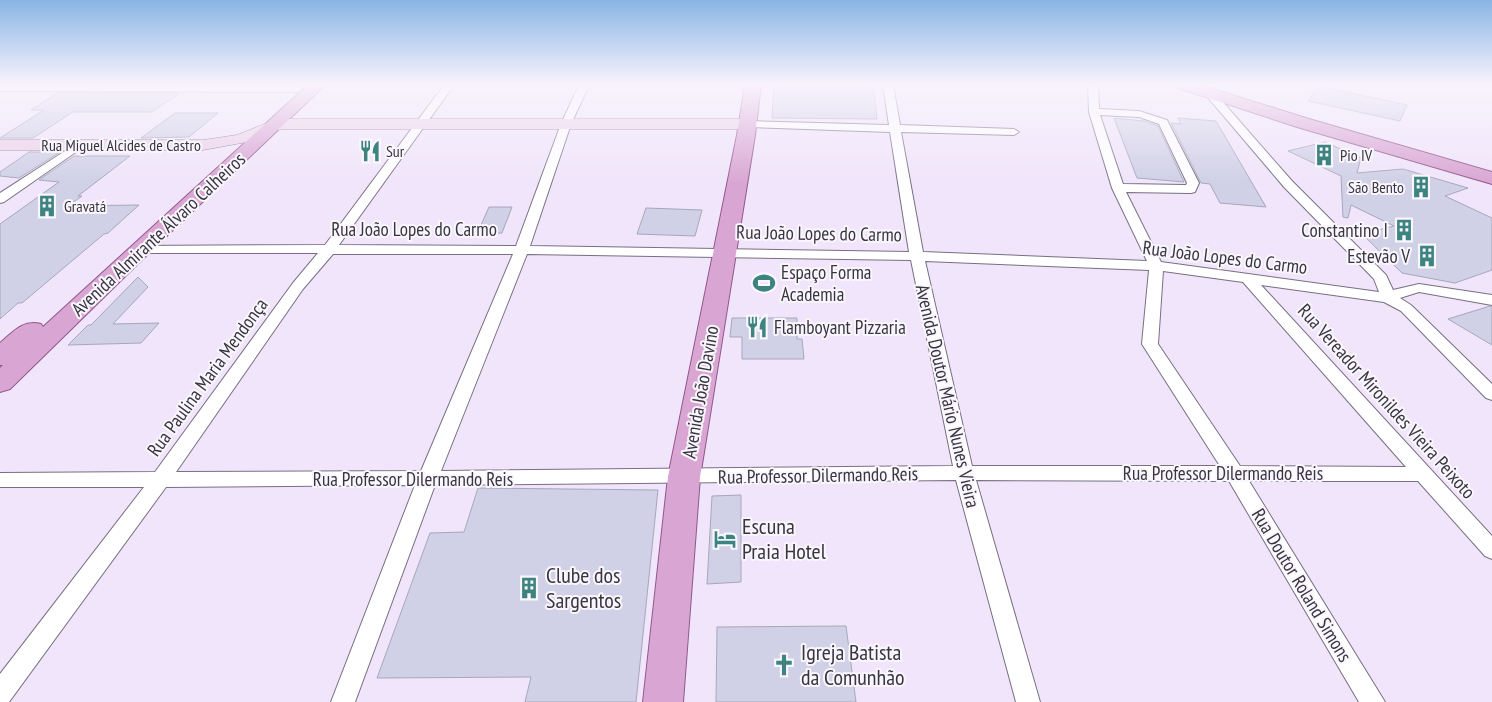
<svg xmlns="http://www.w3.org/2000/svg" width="1492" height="702" font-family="'PT Sans Narrow',sans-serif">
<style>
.building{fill:#d0d0e6;stroke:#a7a7bc}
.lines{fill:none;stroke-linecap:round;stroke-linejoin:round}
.street-casing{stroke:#786f81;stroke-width:2}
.secondary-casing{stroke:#786f81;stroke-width:1}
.primary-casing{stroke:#91578c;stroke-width:2}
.street{fill:#fff;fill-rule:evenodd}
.secondary{fill:#ecd2e9;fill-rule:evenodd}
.primary{fill:#d9a6d3;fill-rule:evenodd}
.labels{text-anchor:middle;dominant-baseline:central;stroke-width:4;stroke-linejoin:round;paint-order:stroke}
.far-street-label{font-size:16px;fill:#39353d;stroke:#faf6fe}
.far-poi-label{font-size:16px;fill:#39353d;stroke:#faf6fe;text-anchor:start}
.street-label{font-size:19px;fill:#39353d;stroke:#faf6fe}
.poi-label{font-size:19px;fill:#39353d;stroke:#faf6fe;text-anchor:end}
.near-poi-label{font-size:22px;fill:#39353d;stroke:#faf6fe;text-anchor:start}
</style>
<rect width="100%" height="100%" fill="#f0e5fa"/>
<path class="building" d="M774,85H873L877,119L772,118Z
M1319,86L1407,105L1400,121L1308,101Z
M58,93H174L179,94L151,112H73L33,138H0L44,110H31Z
M175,113H218L189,137L141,138Z
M1114,118L1144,121L1158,126L1184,182L1137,178Z
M1178,118L1216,121L1266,207L1220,203L1210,184L1201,183L1171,123L1181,124Z
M1325,142L1361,158L1357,173L1403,169L1468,188L1445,196L1492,218V270L1455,283L1402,273L1362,234L1394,226L1351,205L1348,218L1343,217L1341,176L1288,151Z
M29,152H60L19,178L0,176V172Z
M74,156H130L78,196H82L68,206L139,205L108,233L104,234L22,303H18L0,319V224L59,182L39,180Z
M489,207H512L502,233L477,234Z
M646,208L702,210L695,236L637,234Z
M138,277L148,287L113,324L159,323L141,343L68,345L88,325H91Z
M1490,306L1492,307V345L1448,319Z
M732,318H797V339H802L804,359H742V337H730Z
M478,488L658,490L636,702H525L531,677L377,678L430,533L464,532Z
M741,495V582L707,584L712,496Z
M846,626L856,702H716L717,627Z"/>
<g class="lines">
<g class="street-casing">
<path id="street" d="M0,85L297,86L302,89L297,92L0,91Z
M444,85H454L339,245L516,246L561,124L579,85H589L571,124L530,246L909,252L890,132L748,127L743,124L748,121L889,125L883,85H893L900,125L1014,129L1019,132L1014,135L901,132L923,252L1147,261L1112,188L1089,112L1088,85H1098L1099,109L1139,111L1167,120L1199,183L1195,192L1191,193L1126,192L1161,262L1379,292L1374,279L1284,187L1205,94L1210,91L1214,92L1292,181L1386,275L1393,290L1419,284L1492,295V305L1419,292L1400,298L1411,305L1492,384V400L1486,398L1401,311L1384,302L1261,285L1492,536V559L1485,556L1418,481H1249L1385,702H1359L1229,481L976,480L1040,702H1016L956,480L435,485L355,702H331L415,485L166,487L9,702H0V674L144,487H0V473L155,472L293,283L318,253H140L135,252L133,249L135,246L325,245ZM1100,115L1139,117L1159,124L1187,183L1186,185L1123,184ZM333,254H513L421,471L176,472L303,289ZM527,254L911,260L953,466L441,471ZM925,261L1149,270L1142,344L1220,466H972ZM1163,271L1243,282L1406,467L1240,466L1158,344Z
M79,142L83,143L85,145L83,147L4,202L0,203V193Z"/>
</g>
<g class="secondary-casing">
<path id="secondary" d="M287,119H748L754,121L756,124L754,127L748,129H287L276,130L247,142L203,150H0V140H203L237,135L267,123Z"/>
</g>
<g class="primary-casing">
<path id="primary" d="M308,85H325L148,254L10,389L0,392V368L3,365H0V343C13,332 23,319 41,324L43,327Z
M745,85H761L755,135L700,477L683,702H643L668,477L737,135Z
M1176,85H1200L1309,119L1492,172V184L1297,127L1178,88Z"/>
</g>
<use href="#street" class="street"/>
<use href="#secondary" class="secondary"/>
<use href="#primary" class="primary"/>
</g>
<linearGradient id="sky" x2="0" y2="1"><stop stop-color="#89b4e4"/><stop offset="0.46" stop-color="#f8f3fd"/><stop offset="1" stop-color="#f8f3fd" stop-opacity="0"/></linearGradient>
<rect width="1492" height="183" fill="url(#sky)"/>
<defs>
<g id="restaurant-bare" transform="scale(1.725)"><path d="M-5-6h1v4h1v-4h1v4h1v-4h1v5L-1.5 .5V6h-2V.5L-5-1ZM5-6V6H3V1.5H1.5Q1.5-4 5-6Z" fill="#3d8481" stroke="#faf6fe" stroke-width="2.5" paint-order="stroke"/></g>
<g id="building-bare" transform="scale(1.725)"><path d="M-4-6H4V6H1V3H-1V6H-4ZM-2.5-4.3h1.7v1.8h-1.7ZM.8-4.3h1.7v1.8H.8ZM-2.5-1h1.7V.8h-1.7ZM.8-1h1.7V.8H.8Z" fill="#3d8481" stroke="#faf6fe" stroke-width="2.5" paint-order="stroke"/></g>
<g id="stadium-bare" transform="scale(1.725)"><path d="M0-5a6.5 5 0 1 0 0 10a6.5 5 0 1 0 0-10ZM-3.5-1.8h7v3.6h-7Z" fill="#3d8481" stroke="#faf6fe" stroke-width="2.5" paint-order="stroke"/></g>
<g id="hotel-bare" transform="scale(1.725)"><path d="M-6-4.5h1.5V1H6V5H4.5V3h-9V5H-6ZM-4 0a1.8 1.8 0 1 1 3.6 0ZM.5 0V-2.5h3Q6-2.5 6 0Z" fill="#3d8481" stroke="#faf6fe" stroke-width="2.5" paint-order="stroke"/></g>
<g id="church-bare" transform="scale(1.725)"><path d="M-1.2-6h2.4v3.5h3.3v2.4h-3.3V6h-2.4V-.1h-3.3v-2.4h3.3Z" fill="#3d8481" stroke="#faf6fe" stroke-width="2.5" paint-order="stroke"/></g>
</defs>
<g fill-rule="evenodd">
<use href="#restaurant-bare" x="370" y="151"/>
<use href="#building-bare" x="1324" y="155"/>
<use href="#building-bare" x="1421" y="187"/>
<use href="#building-bare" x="47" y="206"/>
<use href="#building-bare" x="1404" y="230"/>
<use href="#building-bare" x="1427" y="256"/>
<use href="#stadium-bare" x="764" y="283"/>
<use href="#restaurant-bare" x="757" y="327"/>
<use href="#hotel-bare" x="725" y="539"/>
<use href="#building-bare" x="529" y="588"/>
<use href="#church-bare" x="784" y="665"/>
</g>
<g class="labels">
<g class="far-street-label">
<text x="121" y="145">Rua Miguel Alcides de Castro</text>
</g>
<g class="far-poi-label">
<text x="386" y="151">Sur</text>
<text x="1340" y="155">Pio IV</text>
<text x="1404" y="187" text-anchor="end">São Bento</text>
<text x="64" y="206">Gravatá</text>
</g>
<g class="street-label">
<text x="414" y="229">Rua João Lopes do Carmo</text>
<text transform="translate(819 233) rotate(1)">Rua João Lopes do Carmo</text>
<text transform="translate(158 234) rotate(-43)">Avenida Almirante Álvaro Calheiros</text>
<text transform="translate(1225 257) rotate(7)">Rua João Lopes do Carmo</text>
<text transform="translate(207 377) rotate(-54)">Rua Paulina Maria Mendonça</text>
<text transform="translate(700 392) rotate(-80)">Avenida João Davino</text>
<text transform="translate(948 396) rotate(77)">Avenida Doutor Mário Nunes Vieira</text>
<text transform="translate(1387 401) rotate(48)">Rua Vereador Mironildes Vieira Peixoto</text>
<text x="1223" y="473">Rua Professor Dilermando Reis</text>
<text transform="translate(818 475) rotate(-1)">Rua Professor Dilermando Reis</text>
<text x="413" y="479">Rua Professor Dilermando Reis</text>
<text transform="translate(1302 585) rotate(59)">Rua Doutor Roland Simons</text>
</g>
<g class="poi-label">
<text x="1388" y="230">Constantino I</text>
<text x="1410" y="256">Estevão V</text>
<text x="781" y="272" text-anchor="start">Espaço Forma<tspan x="781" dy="22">Academia</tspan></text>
<text x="774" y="327" text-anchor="start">Flamboyant Pizzaria</text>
</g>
<g class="near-poi-label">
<text x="742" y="526">Escuna<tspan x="742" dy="25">Praia Hotel</tspan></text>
<text x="546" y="575">Clube dos<tspan x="546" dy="25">Sargentos</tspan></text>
<text x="801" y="652">Igreja Batista<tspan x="801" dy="25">da Comunhão</tspan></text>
</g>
</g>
</svg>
